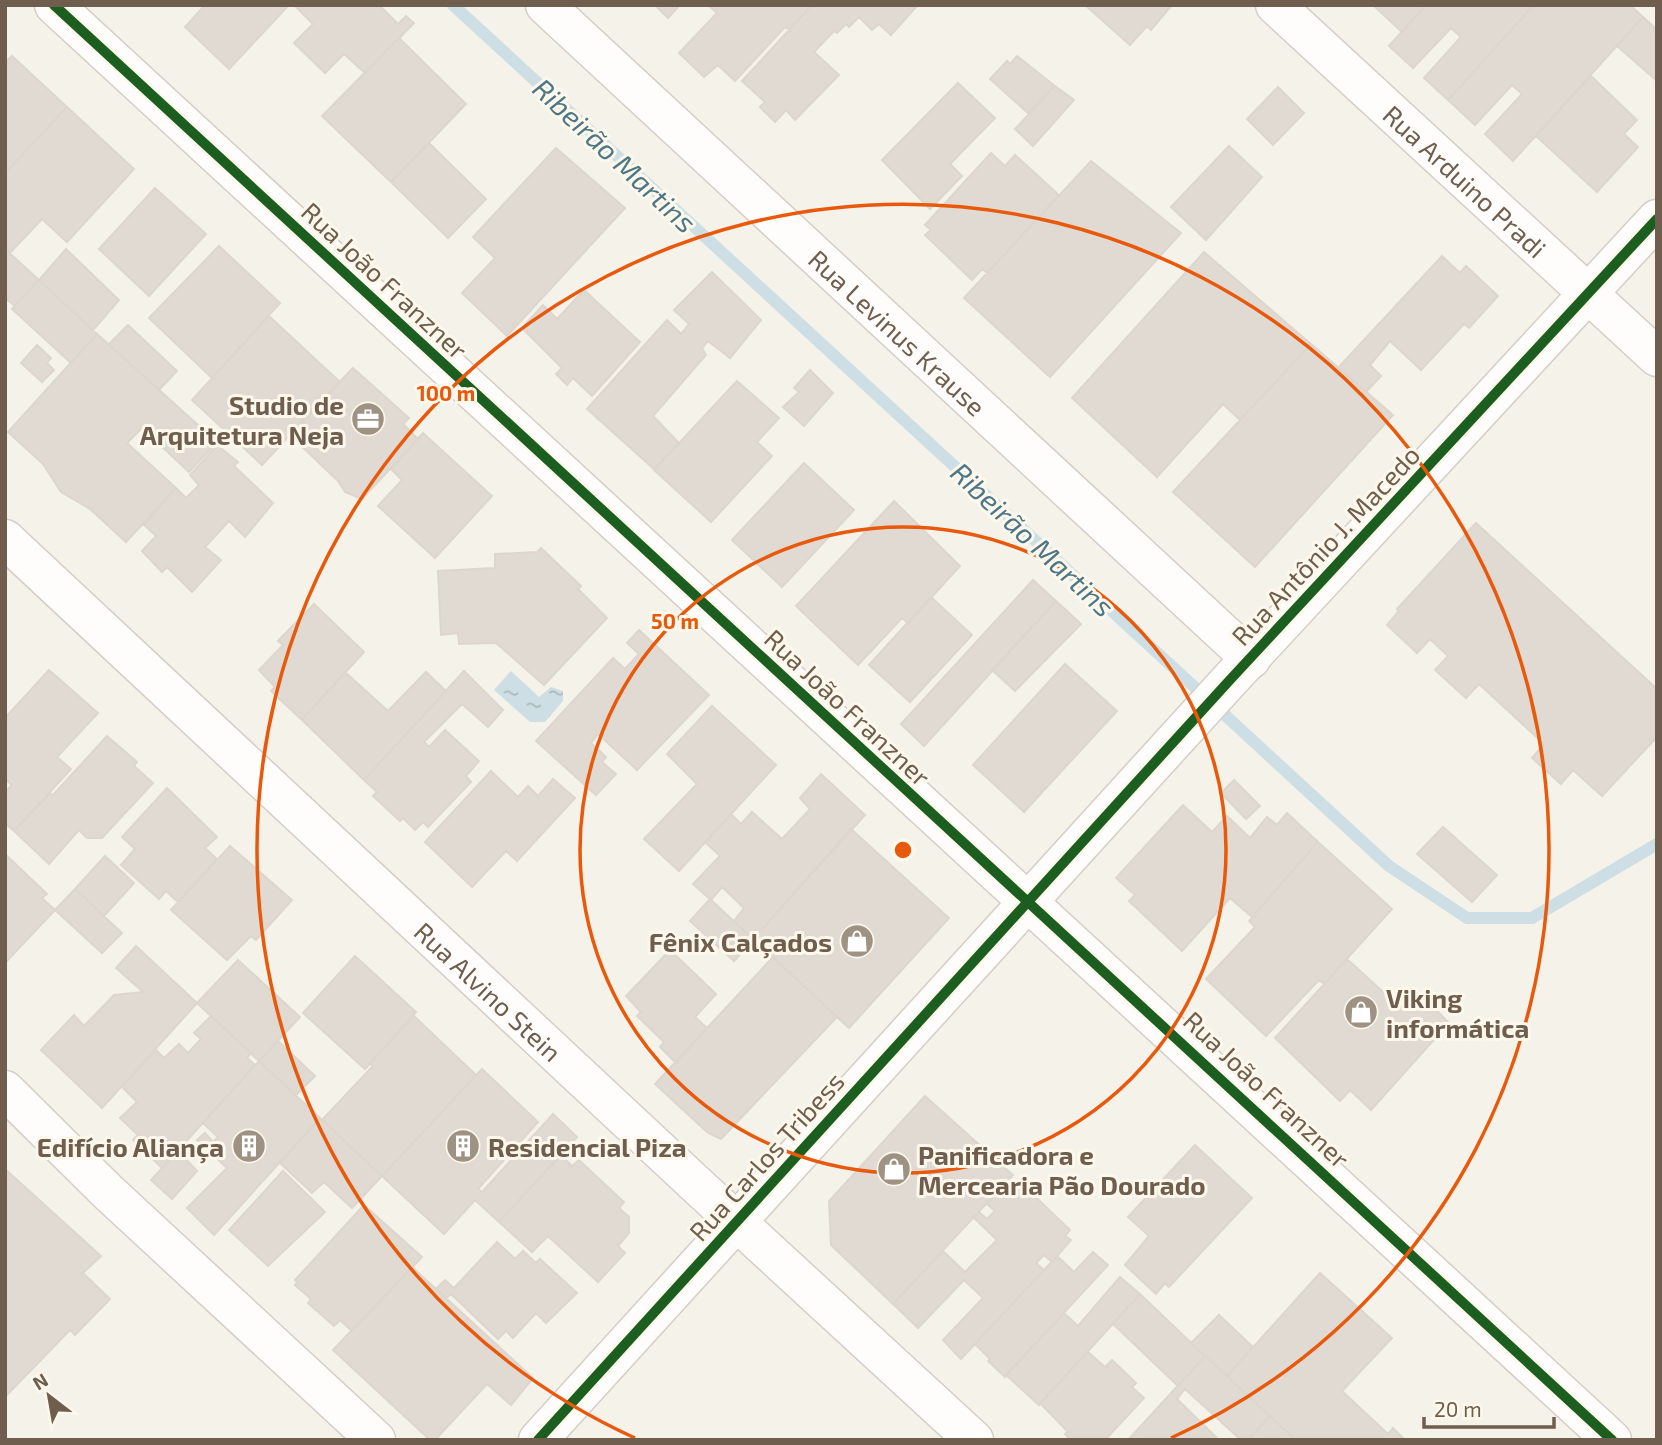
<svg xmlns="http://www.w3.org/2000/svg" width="1662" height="1445" font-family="'Exo 2',sans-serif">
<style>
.water{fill:url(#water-ripples)}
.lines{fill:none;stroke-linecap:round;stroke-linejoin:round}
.stream{stroke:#cddfe4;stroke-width:12}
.building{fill:#e0dad2;stroke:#ddd6cd;stroke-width:2}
.minor-casing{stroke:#d3cec7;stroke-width:41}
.minor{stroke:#fefdfc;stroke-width:38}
.cycleway-casing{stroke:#fdf8eb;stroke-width:15}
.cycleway{stroke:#1b5e20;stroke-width:10}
.ring{fill:none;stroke:#e8590c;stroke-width:3.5}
.labels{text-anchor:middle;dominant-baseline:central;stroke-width:6;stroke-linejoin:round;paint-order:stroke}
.street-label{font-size:26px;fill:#6f5e4d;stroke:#fdf8eb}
.poi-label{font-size:26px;font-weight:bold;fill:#6f5e4d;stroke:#fdf8eb;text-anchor:end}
.water-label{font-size:28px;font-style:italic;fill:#4d7787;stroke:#fdf8eb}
.centre{fill:#e8590c;stroke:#fdf8eb;stroke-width:3.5}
.ring-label{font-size:21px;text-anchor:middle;font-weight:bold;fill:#e8590c;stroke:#fdf8eb;stroke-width:6;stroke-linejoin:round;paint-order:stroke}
</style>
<defs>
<pattern id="water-ripples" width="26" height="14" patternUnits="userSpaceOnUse" patternTransform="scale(1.75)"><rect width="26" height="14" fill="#cddfe4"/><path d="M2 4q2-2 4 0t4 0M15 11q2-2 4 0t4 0" fill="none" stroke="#abb8bb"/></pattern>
</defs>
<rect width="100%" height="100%" fill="#f5f2ea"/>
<path class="water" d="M511,671L539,697L551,687L563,691V701L545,722H530L494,690Z"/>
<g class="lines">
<path class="stream" d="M453,5L1389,866L1467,918H1532L1657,844"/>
</g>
<path class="building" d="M205,5H289L229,69L185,27Z
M379,5L398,24L406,16L414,23L365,73L344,54L325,73L294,43L313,24L294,5Z
M655,5H680L668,18Z
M708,5H812L789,30L785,27L735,81L718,65L704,77L679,53L717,13Z
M812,5H914L916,7L891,35L879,24L872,30L859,17L849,27L846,24L837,33L834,31L814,52L839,75L795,120L786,110L775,122L760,107L765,102L742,81Z
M1085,5H1172L1151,30L1147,26L1130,45Z
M1373,5H1426L1402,32Z
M1426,5H1530L1532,7L1448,100L1424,78L1461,37L1451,28L1413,68L1389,46Z
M1534,5H1630L1643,17L1513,161L1485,134L1522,94L1512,85L1475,125L1448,100Z
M1643,17L1657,30V81L1617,46Z
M399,38L466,104L391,182L322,116Z
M12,56L67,107L5,173V63Z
M1017,56L1055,86L1028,113L990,79L1007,61L1010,64Z
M1591,76L1637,120L1624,134L1638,147L1597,192L1536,136Z
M958,83L995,118L950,164L962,176L930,209L882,160Z
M1055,86L1074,100L1033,146L1015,129Z
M1278,87L1304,113L1273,145L1247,119Z
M67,107L134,169L67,242L42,219L10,253L5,249V173Z
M429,143L486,199L448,238L391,182Z
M1229,146L1262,177L1206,240L1171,207Z
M556,148L625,208L507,336L462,293L495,258L473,237Z
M991,153L1005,166L1015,155L1059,195L987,273L982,269L972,280L925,235L931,230L925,225Z
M1091,161L1181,233L1050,377L964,298Z
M155,188L206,234L149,296L99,249Z
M219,246L280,303L212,378L149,318Z
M5,249L39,280L15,306L5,298Z
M66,249L119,300L93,330L39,280Z
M1204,252L1311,344L1240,420L1223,404L1157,477L1072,398Z
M1442,256L1460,273L1466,266L1498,296L1469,328L1464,324L1421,370L1390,341L1370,365L1381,376L1366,392L1338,368Z
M712,272L761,320L730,358L708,341L702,348L706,355L653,416L679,443L654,469L587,409L667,320L681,334L689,324L674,310Z
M39,280L97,334L71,363L12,309Z
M584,290L640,342L592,396L573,378L567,385L556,374L562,368L522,328L543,305L557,319Z
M269,316L340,382L262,465L192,400Z
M128,325L177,371L159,390L109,344Z
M97,334L217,442L189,472L142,428L127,443L176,488L126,542L90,509L61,492L43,464L8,432Z
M1311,344L1393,415L1255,567L1173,492Z
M37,345L51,358L47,363L54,370L42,382L21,363Z
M353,368L409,418L403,424L418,439L362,499L345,492L338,481L297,442L309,430L301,422Z
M810,370L833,393L804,426L783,407L799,392L794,388Z
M737,381L779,418L757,442L772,456L711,522L654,470Z
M423,433L492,496L435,558L378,506L402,480L391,469Z
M217,445L238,462L234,466L273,503L245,537L229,521L205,547L221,560L192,592L167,567L162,572L142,551L156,536L144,525L176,488L186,498L199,485L190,475Z
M804,463L854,510L782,587L732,540Z
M894,501L960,566L908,623L902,618L858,665L796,606Z
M1476,523L1657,689V737L1602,796L1573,770L1561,784L1532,758L1544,744L1479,684L1466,698L1435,670L1448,656L1430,639L1417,653L1387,625L1399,611L1397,609Z
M541,548L581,586L578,589L607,618L544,685L496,643L459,644L458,633L441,635L438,571L495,568V554L537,552Z
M1033,580L1056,601L924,746L901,724Z
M931,597L972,635L910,702L869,665Z
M1056,601L1081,624L1015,691L992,670Z
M314,604L364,652L302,720L271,691L275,687L259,670L283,645L278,641Z
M639,630L709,695L637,770L598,734L591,743L606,757L602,762L616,774L596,795L536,741L613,658L625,669L639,654L627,643Z
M1065,664L1117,711L1024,812L973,765Z
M49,670L98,713L57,757L71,769L14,831L5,823V792L12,785L5,779V718Z
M464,671L503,710L488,727L462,704L424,742L429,747L445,730L479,761L466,776L471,782L428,827L423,822L415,830L403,818L400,821L373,796L377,792L364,780Z
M345,672L388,711L426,672L446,691L364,780L302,720Z
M712,706L776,765L679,871L644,839L697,784L667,754Z
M107,736L137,762L134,766L153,783L102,838H87L79,830L49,864L14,831L50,793L53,795Z
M491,771L518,797L528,786L538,796L553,779L575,798L517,861L506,851L472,887L425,842Z
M821,774L865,815L753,939L734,921L744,908L722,887L711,900L693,884L720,856L705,842L731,814L741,824L752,812L782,839L810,809L800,798Z
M1234,780L1260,806L1246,819L1221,793Z
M167,788L217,837L205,848L217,859L178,902L166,891L159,899L121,865L135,849L122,837Z
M1183,805L1212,832L1227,816L1250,838L1267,817L1277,825L1287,813L1318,842L1252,917L1230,898L1182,951L1129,901L1135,895L1116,878Z
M1443,827L1497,875L1472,902L1417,854Z
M851,829L949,918L849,1028L753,939Z
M1318,842L1392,909L1324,984L1319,980L1266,1036L1206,979L1255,927L1249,921Z
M230,846L292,900L256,940L251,936L227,960L171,910Z
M5,854L47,894L42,898L55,910L5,963Z
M105,856L134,883L104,916L75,889Z
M75,889L122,933L102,953L55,910Z
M710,899L754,940L734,961L690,921Z
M136,946L197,1003L102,1108L41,1050L74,1015L84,1026L114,995L143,992L116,968Z
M670,950L716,994L695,1017L707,1028L676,1063L660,1047L664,1042L637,1016L641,1012L626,996Z
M355,956L416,1012L365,1069L303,1013Z
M773,957L837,1017L721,1139L708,1133L655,1084Z
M1347,959L1394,1002L1406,989L1427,1009L1431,1005L1449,1023L1371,1110L1350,1090L1340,1101L1275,1038Z
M238,960L300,1017L259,1061L197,1003Z
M211,1016L251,1053L247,1058L255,1065L162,1168L133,1140L138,1135L120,1118L137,1102L122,1087L156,1050L164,1058L179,1044L188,1053L201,1039L194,1033Z
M414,1016L476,1075L382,1176L322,1120L373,1066L370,1063Z
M278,1041L315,1076L296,1095L259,1061Z
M259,1061L320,1118L214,1235L187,1208L227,1168L197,1140L205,1133L213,1142L218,1137L203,1123Z
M482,1069L538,1122L478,1189L482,1192L553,1114L577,1137L499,1222L475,1200L444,1234L382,1176Z
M925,1096L1013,1175L893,1304L831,1245L829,1201Z
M320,1118L382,1176L352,1208L324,1182L312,1193L280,1163Z
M1195,1145L1252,1198L1169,1287L1165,1283L1156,1294L1125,1265L1149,1236L1128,1217Z
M178,1151L197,1171L172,1199L151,1180Z
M561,1155L572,1166L579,1160L624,1202L619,1208L629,1217V1233L618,1246L625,1253L598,1282L548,1236L532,1252L499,1222Z
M5,1169L101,1256L83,1273L110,1299L75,1335L70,1330L5,1397Z
M283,1171L325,1212L268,1266L229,1230Z
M1020,1182L1070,1230L1065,1236L1071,1240L1052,1262L1044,1255L1036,1263L1044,1270L961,1359L943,1340L983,1298L964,1280L918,1328L893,1304L943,1251L965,1272L997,1240L973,1217L979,1212L987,1219L995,1211L987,1204L1005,1183L1013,1190Z
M364,1205L422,1257L352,1331L340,1320L334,1326L308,1303L311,1299L295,1285L297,1282L295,1280Z
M497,1242L515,1259L523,1251L536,1263L540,1259L577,1293L546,1323L536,1313L513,1338L506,1331L498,1339L451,1294L446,1298L436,1289L445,1280L454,1288Z
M1093,1252L1108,1265L1005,1377L988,1361L990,1359L975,1344L1057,1256L1074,1272Z
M412,1267L533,1378L511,1405L487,1384L435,1440H430L333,1350Z
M1320,1273L1392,1338L1342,1391L1388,1434L1393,1428L1405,1440H1296L1227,1376Z
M1120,1277L1140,1294L1039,1405L1006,1375L1064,1313L1078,1326Z
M1140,1294L1205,1356L1178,1386L1113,1324Z
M1219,1315L1253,1347L1227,1376L1191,1343Z
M1088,1352L1105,1367L1112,1360L1136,1383L1132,1387L1144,1398L1105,1440H1071L1065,1434L1068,1432L1040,1403Z
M1205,1356L1270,1416L1248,1440H1241L1185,1389L1177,1399L1219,1440H1128Z
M1270,1416L1296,1440H1248Z"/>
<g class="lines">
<g class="minor-casing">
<g id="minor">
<path d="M54,5L1612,1440"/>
<path id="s1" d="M545,5L1251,659"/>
<path id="s2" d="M1275,5L1657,357"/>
<path id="s3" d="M5,539L701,1189L974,1440"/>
<path d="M5,1090L108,1192L376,1440"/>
<path d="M538,1440L1228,682L1657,219"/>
</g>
</g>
<use href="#minor" class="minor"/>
<g class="cycleway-casing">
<path id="cycleway" d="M54,5L1612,1440
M538,1440L1228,682L1657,219"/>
</g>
<use href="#cycleway" class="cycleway"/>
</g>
<g class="ring">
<circle cx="903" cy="850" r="323"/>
<path d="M635 1438A646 646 0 1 1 1171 1438"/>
</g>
<defs>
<g id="office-disc" transform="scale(1.75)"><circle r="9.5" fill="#9e9284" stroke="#fdf8eb"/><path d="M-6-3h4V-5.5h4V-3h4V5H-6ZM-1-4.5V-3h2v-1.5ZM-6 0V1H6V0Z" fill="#fff"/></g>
<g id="shop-disc" transform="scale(1.75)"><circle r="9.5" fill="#9e9284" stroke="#fdf8eb"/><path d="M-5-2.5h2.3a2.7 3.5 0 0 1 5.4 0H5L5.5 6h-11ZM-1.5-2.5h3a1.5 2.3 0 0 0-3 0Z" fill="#fff"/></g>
<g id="building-disc" transform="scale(1.75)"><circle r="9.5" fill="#9e9284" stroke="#fdf8eb"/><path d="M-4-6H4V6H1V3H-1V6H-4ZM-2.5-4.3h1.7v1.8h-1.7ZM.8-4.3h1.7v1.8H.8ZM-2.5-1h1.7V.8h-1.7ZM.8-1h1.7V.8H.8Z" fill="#fff"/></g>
</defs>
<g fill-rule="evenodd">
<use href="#office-disc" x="368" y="419"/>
<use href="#shop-disc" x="857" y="941"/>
<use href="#shop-disc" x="1361" y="1012"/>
<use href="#building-disc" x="249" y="1146"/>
<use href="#building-disc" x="463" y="1146"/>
<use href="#shop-disc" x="894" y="1169"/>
</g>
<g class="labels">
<g class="street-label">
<text stroke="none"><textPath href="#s2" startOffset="259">Rua Arduino Pradi</textPath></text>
<text transform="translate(385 280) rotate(43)">Rua João Franzner</text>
<text stroke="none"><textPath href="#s1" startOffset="481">Rua Levinus Krause</textPath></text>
<text transform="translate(1325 545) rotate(-47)">Rua Antônio J. Macedo</text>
<text transform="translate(848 707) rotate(43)">Rua João Franzner</text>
<text stroke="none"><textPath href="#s3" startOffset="662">Rua Alvino Stein</textPath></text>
<text transform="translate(1267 1089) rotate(43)">Rua João Franzner</text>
<text transform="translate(766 1156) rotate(-48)">Rua Carlos Tribess</text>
</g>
<g class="poi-label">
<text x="344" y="404">Studio de<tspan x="344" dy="30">Arquitetura Neja</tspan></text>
<text x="832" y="941">Fênix Calçados</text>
<text x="1386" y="997" text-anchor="start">Viking<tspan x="1386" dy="30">informática</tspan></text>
<text x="224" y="1146">Edifício Aliança</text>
<text x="488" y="1146" text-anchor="start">Residencial Piza</text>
<text x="918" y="1154" text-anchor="start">Panificadora e<tspan x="918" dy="30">Mercearia Pão Dourado</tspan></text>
</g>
<g class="water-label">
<text transform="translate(615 155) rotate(43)">Ribeirão Martins</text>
<text transform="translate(1033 539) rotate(43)">Ribeirão Martins</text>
</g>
</g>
<circle cx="903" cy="850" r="10" class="centre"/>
<g class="ring-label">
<text x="446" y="401">100 m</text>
<text x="675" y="629">50 m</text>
</g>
<rect width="1662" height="1445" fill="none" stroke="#6f5e4d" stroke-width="14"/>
<g transform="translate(49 1396) rotate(329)" stroke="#fdf8eb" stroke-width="5" paint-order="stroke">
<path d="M0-5L12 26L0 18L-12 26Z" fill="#6f5e4d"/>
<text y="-10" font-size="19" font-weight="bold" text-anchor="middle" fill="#6f5e4d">N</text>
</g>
<path d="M1424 1417v10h130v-10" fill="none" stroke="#6f5e4d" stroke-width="3.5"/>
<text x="1434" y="1417" font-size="21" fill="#6f5e4d" stroke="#fdf8eb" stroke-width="5" paint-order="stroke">20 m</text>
</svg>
